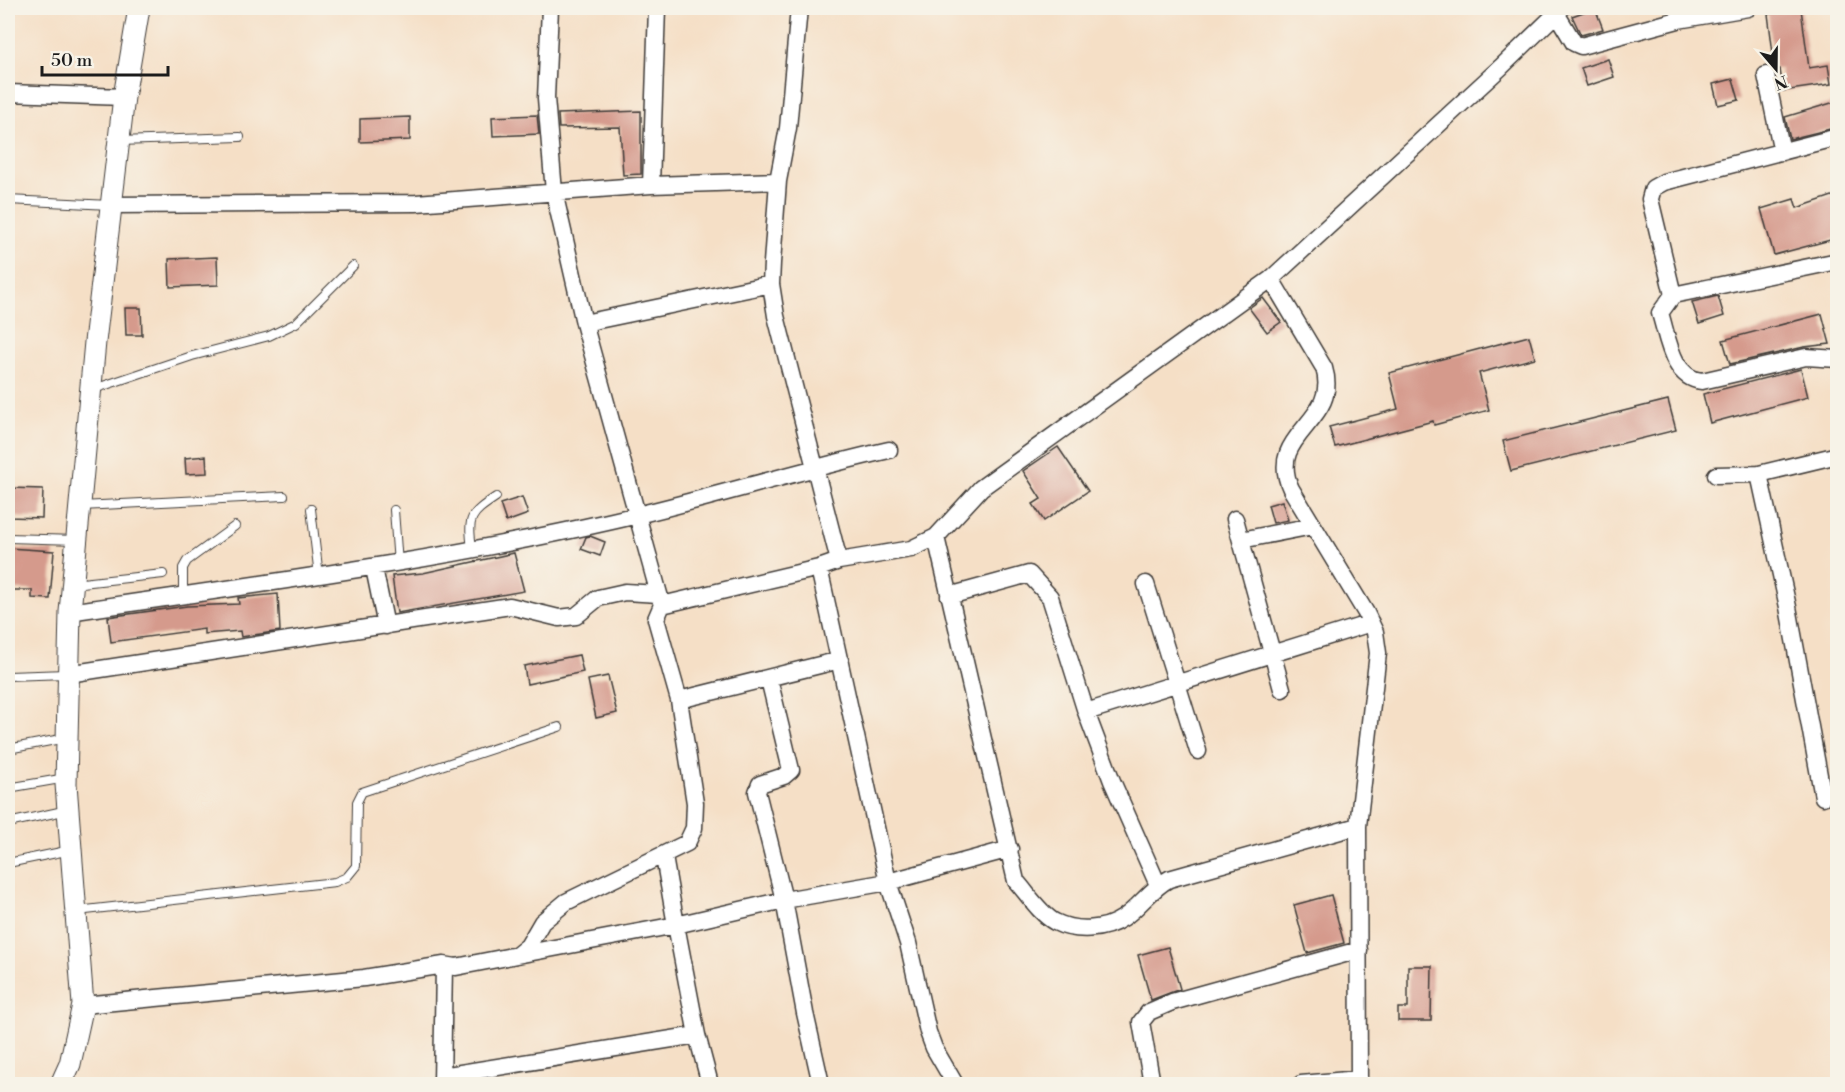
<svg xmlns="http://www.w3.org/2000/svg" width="1845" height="1092" font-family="'Libre Bodoni',serif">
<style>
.building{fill:#d59a8c}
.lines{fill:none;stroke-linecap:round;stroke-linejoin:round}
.service-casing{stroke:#3d3936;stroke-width:10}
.minor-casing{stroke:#3d3936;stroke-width:19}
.tertiary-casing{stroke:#3d3936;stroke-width:23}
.service{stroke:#fff;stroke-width:8}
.minor{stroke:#fff;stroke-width:16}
.tertiary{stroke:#fff;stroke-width:21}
</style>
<rect width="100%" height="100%" fill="#f7f3e8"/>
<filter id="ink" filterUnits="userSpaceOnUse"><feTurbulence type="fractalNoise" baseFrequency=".0167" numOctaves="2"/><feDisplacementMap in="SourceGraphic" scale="12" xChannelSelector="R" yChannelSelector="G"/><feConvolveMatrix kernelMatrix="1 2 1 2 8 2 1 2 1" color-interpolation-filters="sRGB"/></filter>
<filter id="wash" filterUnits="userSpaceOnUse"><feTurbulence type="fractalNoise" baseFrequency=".008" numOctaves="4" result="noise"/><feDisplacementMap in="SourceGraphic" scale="24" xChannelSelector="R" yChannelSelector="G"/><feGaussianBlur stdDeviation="1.35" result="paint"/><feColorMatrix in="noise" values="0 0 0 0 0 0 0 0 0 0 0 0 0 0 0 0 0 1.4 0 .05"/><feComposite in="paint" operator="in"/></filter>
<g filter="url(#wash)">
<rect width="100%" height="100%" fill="#f5dfc6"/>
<g id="blocks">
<path class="building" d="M1595,8L1603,29L1581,35L1572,16Z
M1801,9L1809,68L1828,65L1831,84L1783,91L1780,69H1775L1768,14Z
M1608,59L1614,77L1587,86L1581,68Z
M1733,79L1739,100L1718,105L1713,84Z
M1838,101V127L1790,139L1785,117Z
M641,111V174L623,175L620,127L559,128L558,114Z
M537,115L539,134L493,136L492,117Z
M410,117V140L360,142V119Z
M1838,194V238L1774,255L1761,209L1794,199L1797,208Z
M217,257L218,285L170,287L169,259Z
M1718,296L1724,316L1699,324L1692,302Z
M1263,298L1281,322L1267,332L1249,308Z
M125,308H141L142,335H126Z
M1822,314L1830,344L1804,347L1730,364L1723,340Z
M1529,336L1535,358L1479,373L1489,410L1434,425L1433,421L1335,447L1329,427L1398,409L1389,373Z
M1801,369L1808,397L1710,423L1703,394Z
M1668,400L1676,430L1511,471L1503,441Z
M1058,447L1088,491L1044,521L1033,504L1041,499L1023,471Z
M206,456L207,473L186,474L185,458Z
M8,488L43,489L42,518L8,517Z
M522,497L528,514L506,522L500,504Z
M1282,501L1288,520L1273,523L1268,505Z
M590,536L605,542L600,556L581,549L586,537Z
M8,548L54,551L50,599L32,598V590H8Z
M514,553L524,591L397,613L392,576L423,573Z
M278,594L280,631L241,637L240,631L204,634V629L111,642L108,617L187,606L239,604L238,598Z
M579,655L583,672L527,684L524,666Z
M608,676L617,713L596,718L588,680Z
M1331,895L1344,943L1307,953L1294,905Z
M1168,947L1180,989L1151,1000L1138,955Z
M1408,966H1432L1431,1021H1398V1008H1408Z"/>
</g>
</g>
<g filter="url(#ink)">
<use href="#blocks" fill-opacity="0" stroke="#3d3936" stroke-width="1.5"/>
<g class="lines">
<g class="service-casing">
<path id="service" d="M119,141L240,137
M8,200L110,205
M91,390L192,356L269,336L296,323L353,266
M81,506L284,496
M311,509L319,576
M394,510L398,564
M8,538L77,540
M472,549C468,517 469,515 496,497
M73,584L163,574
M183,595V568L187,561L235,526
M8,676L67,674
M8,749L66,738
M8,788L66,778
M8,823L68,810
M8,863L71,850
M77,911L335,882L347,877L356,866L357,802L362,792L559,727"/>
</g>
<g class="minor-casing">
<path id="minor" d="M550,8L546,98L554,192L584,323L662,605
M799,8L788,128L778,181L772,263L771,284L776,316L839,561
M1556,13L1574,43L1581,46L1678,20L1748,8
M1766,75L1782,152
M8,93L124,97
M651,185L657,8
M111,205L416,203L651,185L778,181
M1838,261L1673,295L1660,313C1668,338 1672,378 1702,381L1806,357L1838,359
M1271,279L1324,368C1341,423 1265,433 1291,489L1366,613L1375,632L1378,653L1358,826L1359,1084
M1673,295L1650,199L1653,188L1664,182L1838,137
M584,323L771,284
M1759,474L1788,607L1823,797
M1716,475L1759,474L1838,455
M1235,519L1282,689
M936,537L1016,881C1027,893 1040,914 1055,922C1075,932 1104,931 1123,918C1140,907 1150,889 1169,879L1358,826
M1241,540L1313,526
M374,568L386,626
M819,568L888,882L908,943L928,1032L934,1048L955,1084
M1146,584L1198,751
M949,596L1029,574L1050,597L1086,712L1112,781L1158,885
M70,612C251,585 433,562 612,521C705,500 796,471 889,450
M68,674L510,606L559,618L576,616L598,598L625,592L659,594
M769,679L791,770L784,776L760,784L757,792L784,900L888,882L1010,849
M679,700L840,660
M1086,712L1371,623
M664,857L676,925L784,900L805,1013L821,1084
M517,955L676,925L697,1035L710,1084
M83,1005L364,978L444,965L456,967L517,955L528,946L542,922L566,902L687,843L694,828L695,803L679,700L656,619L662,605L819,568L839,561L911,549L936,537L981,488L1271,279L1501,67L1562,8
M442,1076L697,1035
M442,1084L444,965
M1152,1084L1141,1022L1149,1012L1172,1002L1359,950
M1301,1084L1359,1079"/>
</g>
<g class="tertiary-casing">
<path id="tertiary" d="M61,1084L70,1064L83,1005L66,784L70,612L95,342L124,97L139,8"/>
</g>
<use href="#service" class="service"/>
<use href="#minor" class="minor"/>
<use href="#tertiary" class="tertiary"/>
</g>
</g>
<rect width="1845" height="1092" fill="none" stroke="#f7f3e8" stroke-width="30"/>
<g transform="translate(1776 69) rotate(160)" stroke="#f7f3e8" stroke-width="4.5" paint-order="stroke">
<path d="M0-4.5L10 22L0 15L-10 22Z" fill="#1c1c1c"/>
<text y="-9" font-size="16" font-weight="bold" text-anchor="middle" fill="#1c1c1c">N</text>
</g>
<path d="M42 66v9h126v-9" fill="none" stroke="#1c1c1c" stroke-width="3"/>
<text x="51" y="66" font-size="18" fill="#1c1c1c" stroke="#f7f3e8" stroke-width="4.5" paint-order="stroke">50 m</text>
</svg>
